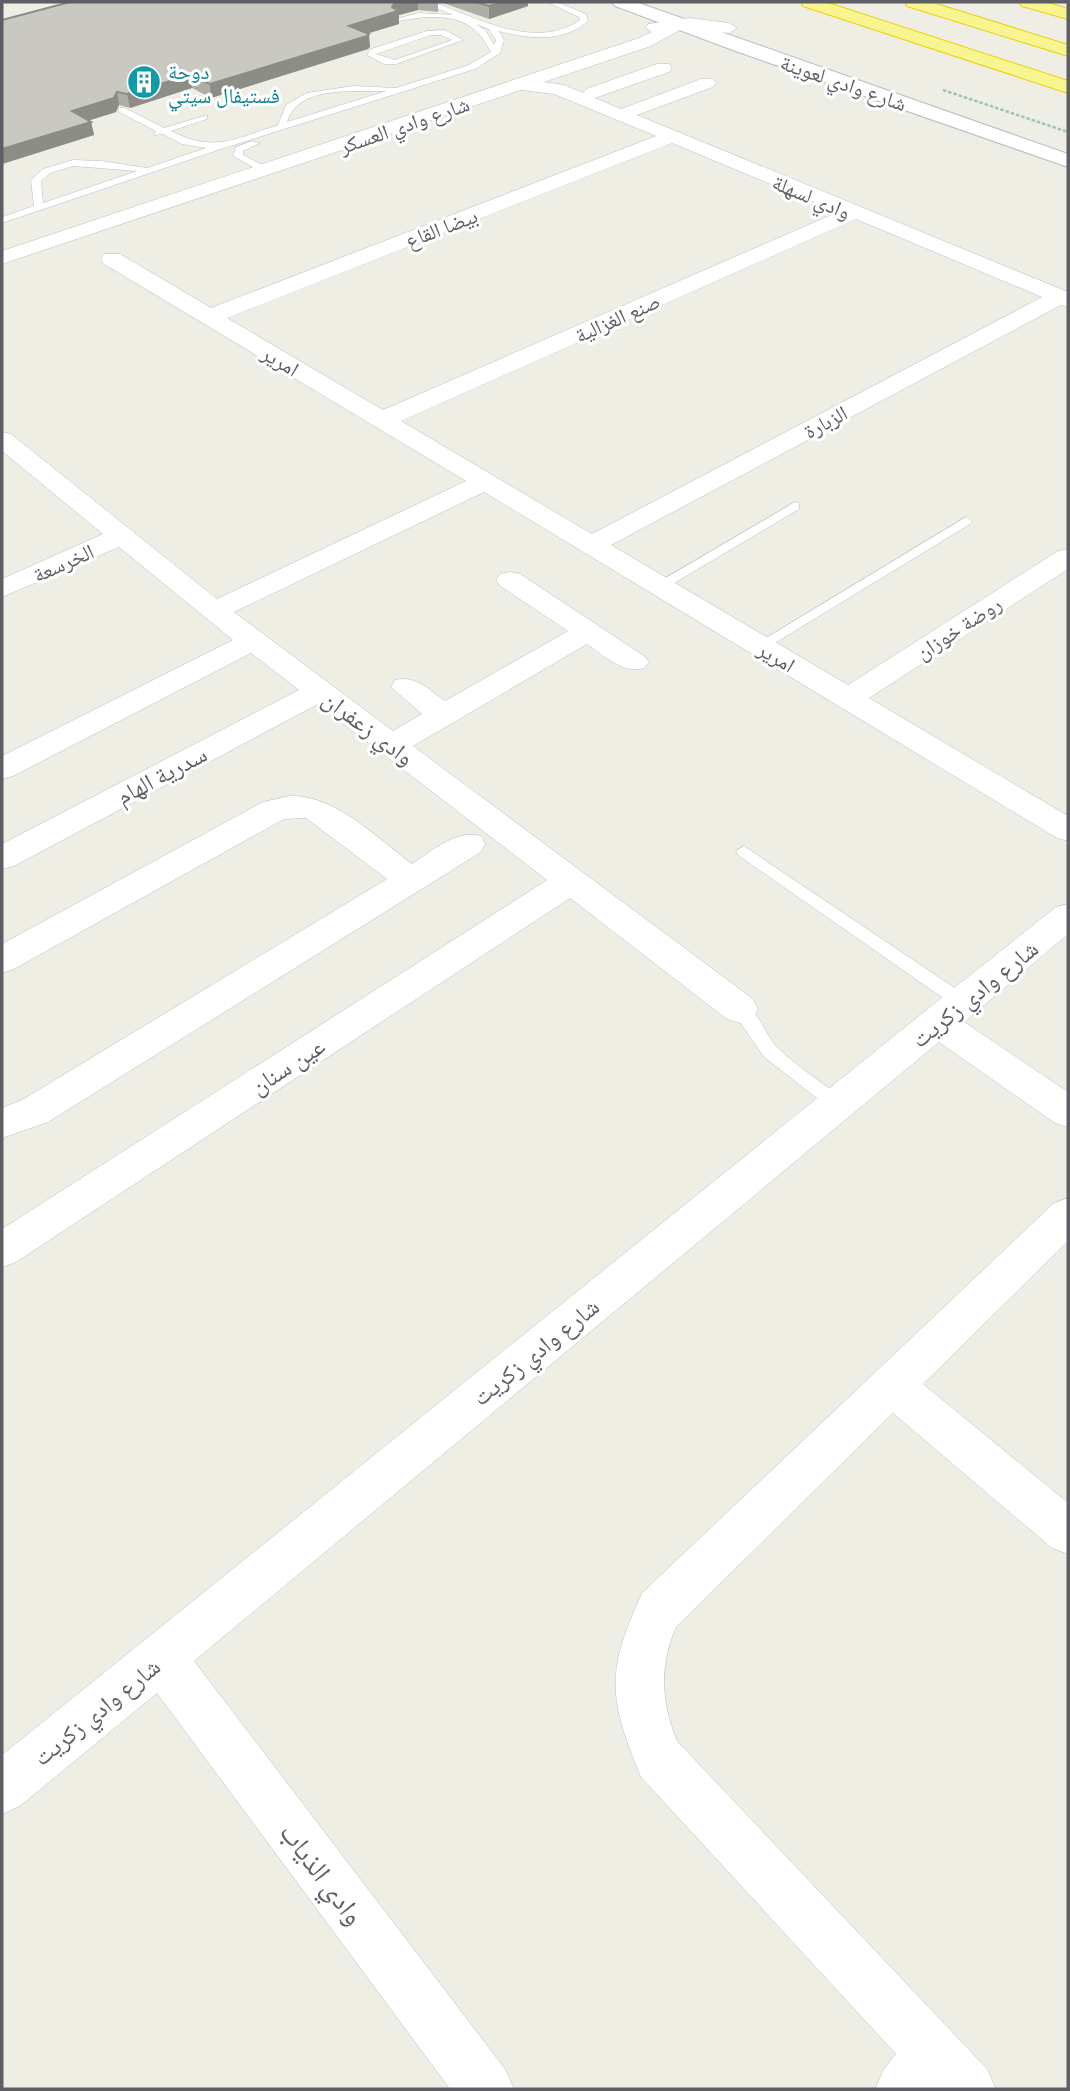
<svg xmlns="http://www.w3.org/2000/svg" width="1070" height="2091" font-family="'Exo 2','Noto Naskh Arabic',sans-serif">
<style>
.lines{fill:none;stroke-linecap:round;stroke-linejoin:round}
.service-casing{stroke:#bcbdc3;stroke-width:1}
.minor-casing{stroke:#bcbdc3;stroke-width:1}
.secondary-casing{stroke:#babcc2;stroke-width:2}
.motorway-casing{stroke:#ebd209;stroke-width:2}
.path{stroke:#9cc6b1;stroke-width:2.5;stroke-dasharray:3.5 2;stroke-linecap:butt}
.service{fill:#fff;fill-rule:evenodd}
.minor{fill:#fff;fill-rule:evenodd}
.secondary{fill:#fff;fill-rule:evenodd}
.motorway{fill:#f9f492;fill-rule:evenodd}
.wall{fill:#aeada6}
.shaded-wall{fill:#8d8d87}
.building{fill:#cac9c1;stroke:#8d8d87;stroke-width:2}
.labels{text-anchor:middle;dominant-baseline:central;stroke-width:6;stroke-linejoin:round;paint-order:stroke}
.far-culture-label{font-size:21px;fill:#0d838f;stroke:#fff;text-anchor:start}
.far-street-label{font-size:21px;fill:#5d5f65;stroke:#fff}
.street-label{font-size:24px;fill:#5d5f65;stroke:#fff}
.near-street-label{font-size:28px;fill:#5d5f65;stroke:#fff}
</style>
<rect width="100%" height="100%" fill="#efeee5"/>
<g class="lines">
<g class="service-casing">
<path id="service" d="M423,2H433C477,18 536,51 580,20L579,17L547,2H557L586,14L588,21C563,43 529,39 499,31L504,40L500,53L475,69L224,148L2,223V217L34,206L31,180L43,169L73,160L101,161L147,168L206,148L182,144L163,134L154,135L156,131L119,112V108H125L164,128L207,115V119L171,131C213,153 235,139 278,125L286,105L307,93L353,86L396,88L469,65L491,52C487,46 484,39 479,34C459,12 425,16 399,21L395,19L419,13L453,15ZM476,24L489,29L496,40L494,45L485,30ZM353,91H386L287,122C296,94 327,92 353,91ZM73,166L137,171L43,203L41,181L50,173Z
M445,30L463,40L396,64H384L367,55L371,49L427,31ZM431,35H441L452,40L395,60L376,54Z
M252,141L260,143L243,151V155L268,168V172H262L233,156L236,147Z
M795,502L799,503V509L664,589H654L652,586Z
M966,517L972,521L970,524L765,649L760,650L753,646Z
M744,846L968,997L971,1002L968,1007H956L738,855L736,851Z
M740,1003C760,1009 764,1035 778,1048C797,1067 822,1082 843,1099L846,1104L843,1109H831L764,1057L731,1009L734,1004Z"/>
</g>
<g class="minor-casing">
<path id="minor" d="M690,18L729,23L737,28L729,33L682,29L651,46L544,82L564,85L583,93L586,89L657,64H669L672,68L669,72L595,98L621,109L701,79H713L716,83L713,87L637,115L1068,292V307L1061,305L611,545L848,685L1058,551L1068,549V569L869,698L1068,816V841L1057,838L484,492L234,612L393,731L422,714L391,687L395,680C416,675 429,690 445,701L568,631L500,586L496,580L500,574L510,572L520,574L644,656L649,662L644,668C622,674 605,656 587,644L413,746L753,999L758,1009L753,1019L740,1023L727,1019L570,898L16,1262L2,1267V1229L547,880L318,704L14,866L2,869V844L299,690L251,653L13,776L2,779V756L233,640L119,547L2,597V579L103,534L2,451V432L11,434L217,599L466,481L104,264L101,259L104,254H120L211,308L656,136L554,94L521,90L2,264V251L639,38L652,32L646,28L648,24ZM672,143L838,212L383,410L227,318ZM856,219L1042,297L592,534L401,421Z
M290,796C334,794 378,839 412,864C432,851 456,829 481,836L485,844L481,852L48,1122L2,1138V1108L22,1100L387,879L306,818L284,819L14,969L2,973V944L263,802Z
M1068,904V934L964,1022L1068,1092V1127L1055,1123L939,1042L194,1661L505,2069L514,2089H450L157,1693L20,1806L2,1814V1755L924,1012L1056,907Z
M1068,1198V1241L923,1384L1068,1503V1554L1052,1548L893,1413L676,1627C659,1666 661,1702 677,1741L987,2069L996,2089H875L884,2069L896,2054L641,1777C608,1697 606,1672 642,1593L1054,1203Z"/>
</g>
<g class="secondary-casing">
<path id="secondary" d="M612,2H636L1068,154V167L741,53L615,6Z"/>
</g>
<g class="motorway-casing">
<path id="motorway" d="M801,2H825L1068,81V93L803,6Z
M905,2H930L1068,45V56L907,6Z
M1019,2H1045L1068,9V19L1022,6Z"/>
</g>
<path class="path" d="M943,90L1068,132"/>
<use href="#service" class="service"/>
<use href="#minor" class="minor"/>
<use href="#secondary" class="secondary"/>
<use href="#motorway" class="motorway"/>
</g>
<path class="wall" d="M70,2H438V12L418,10L399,15V24L367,33L370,47L368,49L211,98L192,88L130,108L119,105L116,112L89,120L91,122L94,135L2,164V20Z
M440,2H528V6L489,19Z"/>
<path class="shaded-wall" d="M402,2H418V10L399,15V24L350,39L349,26L392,7L394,4Z
M504,2H528V6L489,19V6Z
M369,34L370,47L368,49L211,98L210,84Z
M190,75L192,88L130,108L127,94Z
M117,92L119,105L116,112L75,125L72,111Z
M91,122L94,135L2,164V149Z"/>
<path class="building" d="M70,2H402L394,4L392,7L398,11L349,26L369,34L367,36L210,84L190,75L127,94L117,92L114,98L72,111L91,122L2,149V20Z
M476,2H504L489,6Z"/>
<defs>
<g id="building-disc" transform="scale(1.75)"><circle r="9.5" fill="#0f9aa8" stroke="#fff"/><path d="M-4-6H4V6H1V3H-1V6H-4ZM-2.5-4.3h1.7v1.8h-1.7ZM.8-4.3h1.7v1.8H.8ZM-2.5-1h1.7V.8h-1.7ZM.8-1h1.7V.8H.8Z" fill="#fff"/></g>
</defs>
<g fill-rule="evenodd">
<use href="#building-disc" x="144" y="82"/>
</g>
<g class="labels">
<g class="far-culture-label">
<text x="168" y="70">دوحة<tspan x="168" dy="24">فستيفال سيتي</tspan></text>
</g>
<g class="far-street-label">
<text transform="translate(844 82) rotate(19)">شارع وادي لعوينة</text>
<text transform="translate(404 124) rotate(-19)">شارع وادي العسكر</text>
<text transform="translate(812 196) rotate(23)">وادي لسهلة</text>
<text transform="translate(441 227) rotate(-21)">بيضا القاع</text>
<text transform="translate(617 317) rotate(-24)">صنع الغزالية</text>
<text transform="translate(281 360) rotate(31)">امرير</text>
<text transform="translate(825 421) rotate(-28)">الزبارة</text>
<text transform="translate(63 562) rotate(-24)">الخرسعة</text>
<text transform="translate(958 627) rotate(-33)">روضة خوزان</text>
<text transform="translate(777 656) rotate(31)">امرير</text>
</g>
<g class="street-label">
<text transform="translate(369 727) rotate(37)">وادي زعفران</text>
<text transform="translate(161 774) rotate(-28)">سدرية الهام</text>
<text transform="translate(974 993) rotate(-39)">شارع وادي زكريت</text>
<text transform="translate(287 1065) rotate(-33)">عين سنان</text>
<text transform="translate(535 1351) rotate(-39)">شارع وادي زكريت</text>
<text transform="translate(96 1711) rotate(-39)">شارع وادي زكريت</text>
</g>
<g class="near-street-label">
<text transform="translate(323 1873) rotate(53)">وادي الذياب</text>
</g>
</g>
<rect width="1070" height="2091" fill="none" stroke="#5d5f65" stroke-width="7"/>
</svg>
